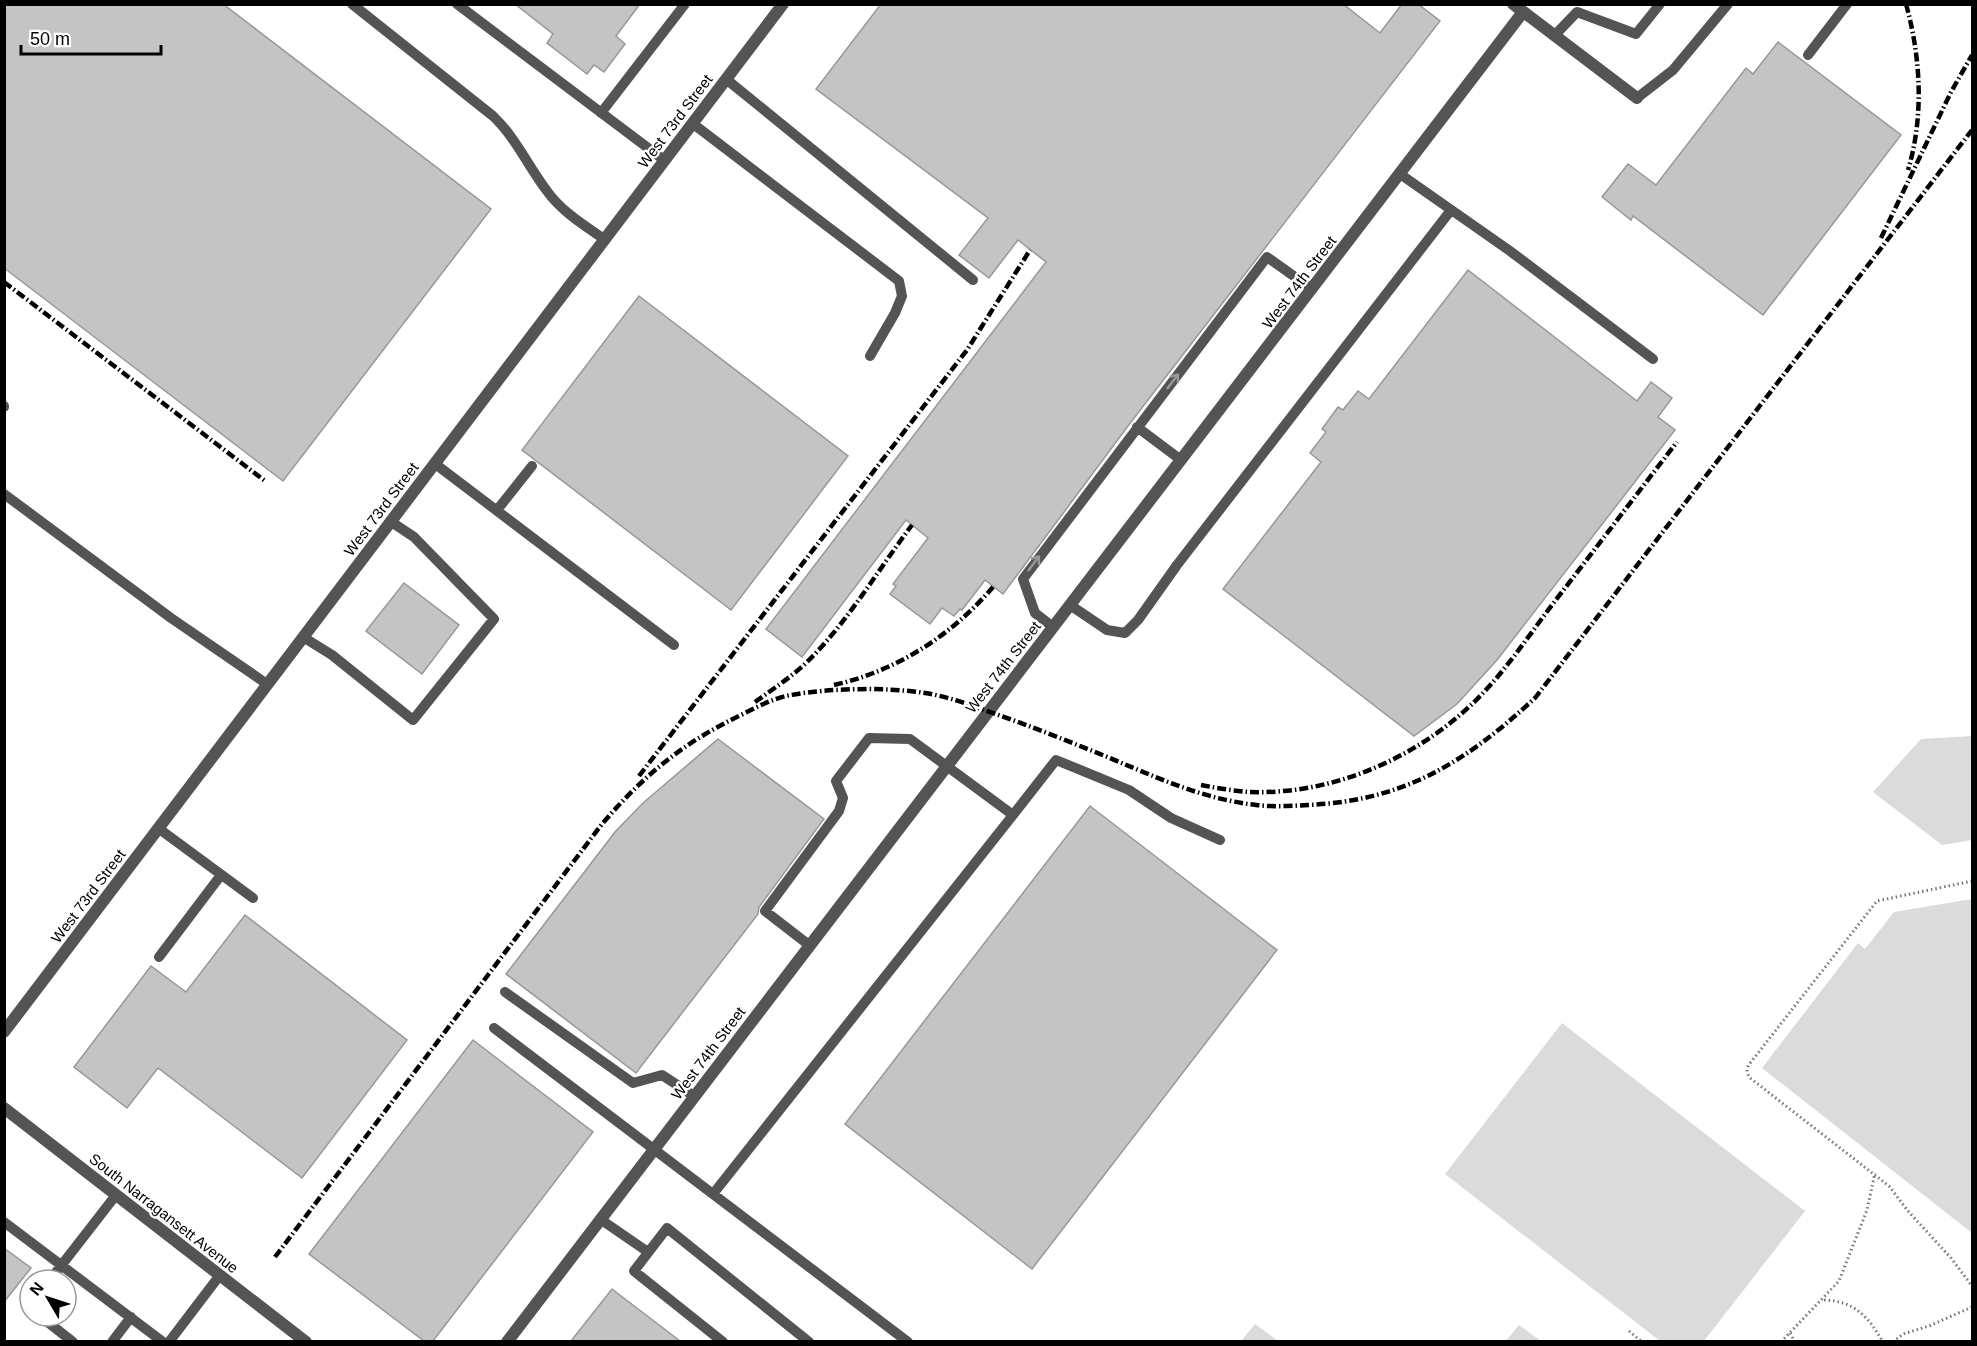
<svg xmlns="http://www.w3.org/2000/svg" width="1977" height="1346" font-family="Arial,sans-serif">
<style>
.green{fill:#dbdbdb}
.building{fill:#c4c4c4;stroke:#989898;stroke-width:1.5}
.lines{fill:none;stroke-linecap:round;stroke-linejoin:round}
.path{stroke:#767676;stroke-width:3;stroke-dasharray:1.5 3;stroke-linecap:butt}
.service{stroke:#545454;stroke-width:10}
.minor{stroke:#545454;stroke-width:12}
.tertiary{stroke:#545454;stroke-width:12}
.rail{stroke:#000;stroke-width:4.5;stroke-dasharray:9 3 1.5 3;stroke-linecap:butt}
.oneway{stroke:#989898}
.labels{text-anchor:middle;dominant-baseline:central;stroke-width:4.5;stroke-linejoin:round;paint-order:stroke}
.street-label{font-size:15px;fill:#000;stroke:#fff}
</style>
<rect width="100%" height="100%" fill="#fff"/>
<path class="green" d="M1972,736V840L1942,845L1873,792L1921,739Z
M1972,899V1233L1762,1068L1858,943L1865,949L1894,912Z
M1562,1023L1805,1211L1704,1341H1660L1445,1174Z
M1255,1324L1278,1341H1241Z
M1519,1325L1541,1341H1506Z"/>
<path class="building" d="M4,4H223L491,209L283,481L4,268Z
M515,4H640L616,36L625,44L604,72L594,65L587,74L547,43L553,34Z
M881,4H1343L1380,33L1402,4H1418L1440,21L1131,422L1003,594L985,580L962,610L960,609L954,616L942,608L930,624L890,594L896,586L893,584L928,538L906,520L802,657L766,629L1046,262L1018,240L989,278L959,255L988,218L816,89Z
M1778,42L1901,135L1763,315L1633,216L1631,220L1602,197L1628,164L1656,185L1746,68L1753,74Z
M1468,270L1637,401L1651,382L1672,398L1658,417L1675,430L1497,660L1457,704L1414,736L1223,589L1321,462L1310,453L1326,432L1322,429L1338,407L1343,410L1358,391L1369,399Z
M639,296L848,456L731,610L522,450Z
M404,583L459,625L422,674L366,631Z
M718,739L824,819L759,907L758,914L636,1073L506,974L615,832L643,803Z
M1090,806L1277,950L1032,1269L845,1124Z
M245,915L407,1040L302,1178L158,1068L127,1108L74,1067L151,966L186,992Z
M473,1040L593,1132L433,1341H424L309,1254Z
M4,1248L31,1268L4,1302Z
M612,1289L680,1341H571Z"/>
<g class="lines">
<path class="path" d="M1972,881L1877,901L1751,1062C1746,1068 1746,1072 1750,1078L1889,1186L1908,1211L1951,1258L1972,1286
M1824,1300C1854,1301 1868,1316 1883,1342
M1629,1331L1642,1342
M1790,1333L1795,1342
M1781,1342L1839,1281L1867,1210L1875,1173
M1893,1342L1903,1334L1929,1326L1972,1307"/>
<path class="service" d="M352,4L493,116C516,138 528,166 547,191C561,211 584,225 604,239
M457,4L664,160
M1554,36L1577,12L1636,34L1660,4
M1808,55L1847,4
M726,79L973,280
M1637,98L1673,70L1728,4
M601,113L685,4
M692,123L899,281L902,296L895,313L870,356
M1400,174L1510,251L1653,359
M4,406V407
M1137,427L1181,460
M434,463L674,645
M4,494L171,618L267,684
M497,510L532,466
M1070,605L1107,630L1125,633L1138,620L1177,565L1451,210
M1053,627L1035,613L1023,579L1267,257L1312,289
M303,637L332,655L413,720L494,619L414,537L390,521
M1013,815L1056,760L1129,790L1171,818L1220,840
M158,828L253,898
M159,957L221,875
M505,992L633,1083L662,1075L694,1096
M494,1028L908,1342
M713,1194L1013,815L910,739L869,738L836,781L843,798L839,811L765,911L809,945
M600,1219L648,1252
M4,1222L163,1342
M50,1280L116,1195
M30,1305V1308
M40,1316L73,1342
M112,1342L131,1317
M169,1342L220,1275
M723,1342L634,1271L667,1228L809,1342"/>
<path class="minor" d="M1513,4L1637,98
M4,1108L306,1342
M507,1342L1523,12"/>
<path class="tertiary" d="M4,1032L783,4"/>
<path class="rail" d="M1906,4C1921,58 1924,117 1908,170
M1881,238L1951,92L1972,55
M4,282L265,481
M834,685C897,671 952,635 993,587
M755,702C773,689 793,676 809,660C849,620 878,570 912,525
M639,776L967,350L1030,250
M1201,785C1217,788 1234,791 1250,792C1338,795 1426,754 1485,691C1511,663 1532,631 1555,601C1596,548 1636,495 1677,442
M275,1257L602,824C645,774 684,742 743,714C759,706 774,698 791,695C830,688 886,687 925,693C945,696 965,703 984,710C1020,722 1055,736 1090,750C1146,772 1195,798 1256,805C1273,807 1291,806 1308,805C1404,801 1466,762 1535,698L1972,130"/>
</g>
<defs><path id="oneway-shaft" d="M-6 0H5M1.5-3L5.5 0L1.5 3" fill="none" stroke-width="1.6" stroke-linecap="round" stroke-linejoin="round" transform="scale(1.5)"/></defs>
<g class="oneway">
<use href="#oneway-shaft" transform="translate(1173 381) rotate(-53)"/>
<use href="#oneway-shaft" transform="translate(1034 563) rotate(-53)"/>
</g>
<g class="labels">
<g class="street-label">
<text transform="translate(675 121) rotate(-53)">West 73rd Street</text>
<text transform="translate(1299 282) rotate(-53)">West 74th Street</text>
<text transform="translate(381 509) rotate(-53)">West 73rd Street</text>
<text transform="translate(1003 667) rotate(-52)">West 74th Street</text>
<text transform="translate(88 896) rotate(-53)">West 73rd Street</text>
<text transform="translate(708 1053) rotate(-53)">West 74th Street</text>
<text transform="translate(164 1213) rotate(38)">South Narragansett Avenue</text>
</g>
</g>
<rect width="1977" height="1346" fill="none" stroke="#000000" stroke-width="12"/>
<g transform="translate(48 1298) rotate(309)"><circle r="28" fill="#ffffff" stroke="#999999" stroke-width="1.5"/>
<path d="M0-4.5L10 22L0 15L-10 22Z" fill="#000000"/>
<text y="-9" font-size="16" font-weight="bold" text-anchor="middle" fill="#000000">N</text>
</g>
<path d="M21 45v9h140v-9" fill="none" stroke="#000000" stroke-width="3"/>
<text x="30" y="45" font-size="18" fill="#000000" stroke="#ffffff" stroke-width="4.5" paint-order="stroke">50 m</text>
</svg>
